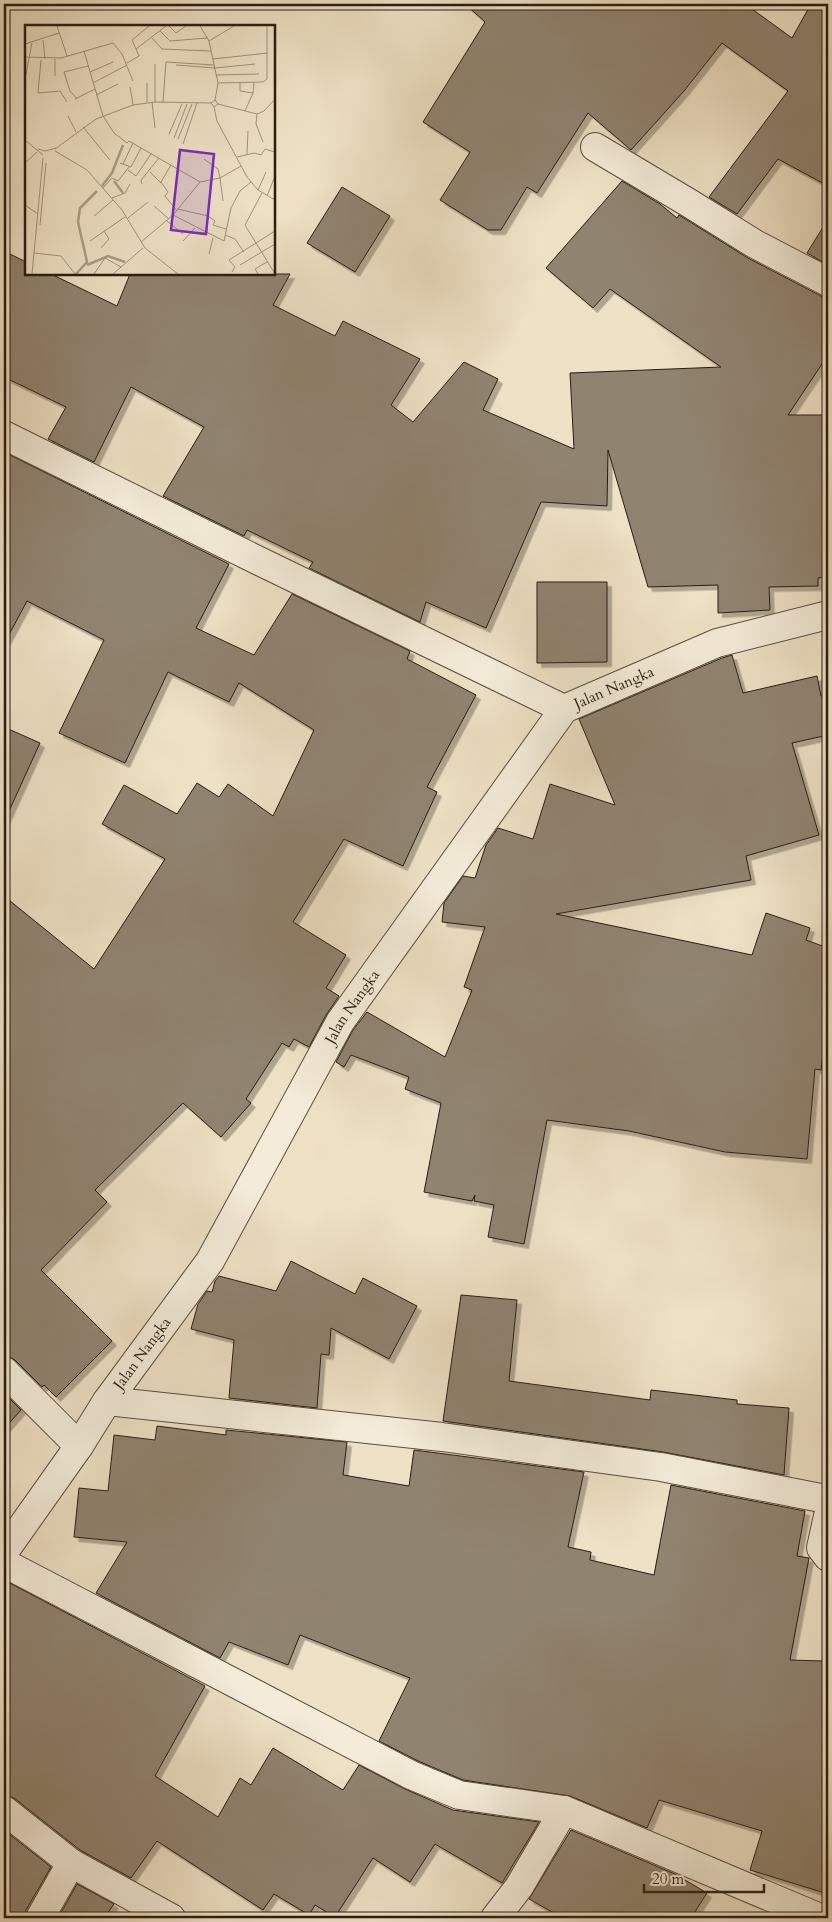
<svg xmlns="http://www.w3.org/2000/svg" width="832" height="1922" font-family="Cardo,serif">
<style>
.building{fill:#90836f;stroke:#2a1d12;filter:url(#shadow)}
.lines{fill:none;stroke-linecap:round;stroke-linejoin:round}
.street-casing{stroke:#5b4e3f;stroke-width:30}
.street{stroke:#f4ecd9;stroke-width:28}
.labels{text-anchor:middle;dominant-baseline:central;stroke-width:4.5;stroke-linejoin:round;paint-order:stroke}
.street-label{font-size:15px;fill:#2a1d12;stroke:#f4ecd9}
.inset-river{fill:none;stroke:#ab9e88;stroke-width:2.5}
.inset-road{fill:none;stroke:#a0937d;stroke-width:1}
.view{fill:#7b2cbf;fill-opacity:0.15;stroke:#7b2cbf;stroke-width:2.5}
.inset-edge{fill:none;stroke:#2a1d12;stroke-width:2.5}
</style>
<defs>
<filter id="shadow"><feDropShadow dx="4.5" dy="4.5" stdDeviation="0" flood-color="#0004"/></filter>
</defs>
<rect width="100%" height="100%" fill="#eee1c5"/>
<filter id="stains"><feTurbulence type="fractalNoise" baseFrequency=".004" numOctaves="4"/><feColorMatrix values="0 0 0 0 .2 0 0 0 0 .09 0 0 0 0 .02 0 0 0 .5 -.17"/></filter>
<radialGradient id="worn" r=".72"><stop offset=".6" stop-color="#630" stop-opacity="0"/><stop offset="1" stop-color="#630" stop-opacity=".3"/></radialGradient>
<path class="building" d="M465,4H745L792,38L811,4H828V186L778,159L737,214L709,197L788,91L722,43L684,91L631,150L588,113L537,193L527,187L501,230H488L440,200L470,152L423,122L485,22Z
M622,181L660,204L677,218L679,215L748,258L821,296L828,298V355L788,415H828V577L818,578V586L769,587L770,610L718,613V585L648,587L608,450L607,506L541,502L486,628L426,602L420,622L309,568L313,562L247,530L244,536L163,496L204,427L131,387L94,462L48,439L66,407L4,377V251L26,262V274H51L117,306L130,274H290L273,305L335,336L343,321L420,359L391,405L413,422L464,362L498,379L483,410L574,449L570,373L721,367L610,289L593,308L546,268Z
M342,187L390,216L355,272L307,243Z
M828,219V265L807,253Z
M4,452L229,564L196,628L254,655L292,594L410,651L407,659L476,695L427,787L437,792L403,866L344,839L293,922L346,955L326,988L339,996L326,1015L309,1047L294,1039L289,1047L282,1043L246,1099L251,1103L221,1137L183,1103L95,1190L107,1202L41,1270L112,1341L56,1397L44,1385L42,1387L15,1360L8,1356H4V896L94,969L165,859L102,824L124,785L177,814L197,783L219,797L228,784L273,816L314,730L239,683L229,702L168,672L125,763L59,733L104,640L27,601L4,644Z
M537,582H607V662L537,663Z
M732,655L743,693L817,676L821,696L828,695V735L792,743L819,835L746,856L751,880L556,914L752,955L766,913L810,928L806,940L828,948V1013L821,1070L815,1069L807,1159L725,1152L629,1131L547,1120L524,1244L488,1237L494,1205L474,1201L475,1195L472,1201L424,1192L441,1103L405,1089L409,1077L351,1055L344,1067L336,1062L353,1030L367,1012L445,1057L472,990L464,987L485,927L442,922L444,903L463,876L475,878L486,845L498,828L533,839L550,784L615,805L579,719L722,658Z
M4,727L40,743L4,822Z
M291,1261L355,1294L363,1278L417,1306L389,1359L331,1328L329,1355L321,1354L317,1408L229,1398L234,1340L191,1329L198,1304L207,1291L212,1292L215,1281L219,1276L276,1291Z
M461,1295L517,1300L509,1381L650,1400L651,1390L737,1400V1404L789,1408L784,1475L663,1452L443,1421Z
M4,1393L21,1410L4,1429Z
M157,1426L226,1435V1430L347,1442L343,1475L409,1486L414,1450L584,1472L568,1547L591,1552L590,1560L654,1575L671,1485L805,1511L797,1556L809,1558L790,1660L823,1661V1680H828V1894L750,1870L762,1831L659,1800L647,1828L570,1796L463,1780L418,1761L379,1741L410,1678L300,1635L288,1665L229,1642L220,1658L96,1593L127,1542L74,1537L79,1488L108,1491L114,1435L155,1440Z
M4,1580L205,1686L155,1776L218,1817L240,1778L251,1785L273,1748L343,1790L359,1765L405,1789L453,1810L539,1822L502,1883L435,1844L410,1882L373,1858L335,1917L315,1905L309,1915L274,1894L263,1910L157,1841L131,1878L80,1850L14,1798L4,1795Z
M4,1830L51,1867L26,1910L24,1918H4Z
M571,1830L675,1874L707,1893L691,1918H563L529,1899Z
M77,1884L114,1904L104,1918H58Z"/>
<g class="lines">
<g class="street-casing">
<g id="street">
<path d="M595,147L689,203L755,244L828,282"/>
<path d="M4,435L253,558L564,709"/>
<path d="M4,1371L79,1446"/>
<path d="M107,1401L442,1437L661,1467L826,1499L828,1504"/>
<path d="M828,1516L821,1548L828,1557"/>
<path id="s1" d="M4,1552L79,1446L107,1401L210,1261L340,1022L564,709L717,643L828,615"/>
<path d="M4,1563L411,1775L459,1795L564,1810L820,1918"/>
<path d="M4,1810L71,1863L171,1918"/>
<path d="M40,1918L71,1863"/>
<path d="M495,1918L519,1887L564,1810"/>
</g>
</g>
<use href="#street" class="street"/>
</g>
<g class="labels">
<g class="street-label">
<text stroke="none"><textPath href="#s1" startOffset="1068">Jalan Nangka</textPath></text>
<text stroke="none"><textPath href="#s1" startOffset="648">Jalan Nangka</textPath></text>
<text stroke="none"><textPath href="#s1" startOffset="242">Jalan Nangka</textPath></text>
</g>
</g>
<g transform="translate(25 25)">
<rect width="250" height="250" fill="#eee1c5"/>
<path class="inset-river" d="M89,156L98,168M77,161L87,148L98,120M62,240L83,231L100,237M51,249L62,237L53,197L55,183L72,166"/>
<path class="inset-road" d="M32,1L42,31M144,1L151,8L161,1M175,1L184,16L193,58L190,75L186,78L189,82L193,79L190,75M135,6L145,16L182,13M126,12L137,24L186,26M18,15L20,34M184,16L209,1M0,19L34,8M111,24L107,15L124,1M59,26L78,91L89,108L102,118L104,116L175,157M0,32L36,33L88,18L97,29L108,56M188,34L243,28M16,35L13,68L35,66L42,77M102,38L114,31L111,24L141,1M130,39V77M151,40L190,43M190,43L230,39M65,47L88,37M191,50L234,49M30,51V34M0,54L7,18M242,54V2M68,58L102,40M193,58L238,57L242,54M215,58V66L228,68L229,58M105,62L108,80M71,70L93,59M50,74L70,64M52,74L45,66L39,47L63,41M122,77V58M127,77L130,103M138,77L141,37L189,40M193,79L232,89L239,86L250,74M189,82L192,96L222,152L233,165L250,175M220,86L228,68M232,89L231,99L238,117M43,91L51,107M58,102L85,135M144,109L157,79M149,113L162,79M153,114L167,79M0,115L18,130M158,119L172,78M13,124L20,126L31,123M30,124L71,94L108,80L130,77L186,78M30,126L62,145L97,185L120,223L153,249M222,129L223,106M212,132L229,128L236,130L240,124L250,127M179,134L193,144L195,153M0,138L12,127M95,138L106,142L116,123M98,139L108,118M146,140L136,157L143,167L140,171L152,186M103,145L111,151L126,129M125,147L136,158M195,153L198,176M117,159L116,155L134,133M78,163L87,153L93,156L104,142M233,165L241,147M237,168L220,200L250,249M242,171L250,151M87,173L100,168L105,159M0,180L13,189M129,181L144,194M153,184L183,191L190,196L188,200L201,204M148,190L199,216L206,183L215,166L226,157M69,191L88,175M103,193L123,177M142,196L158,209M15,200L21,138M200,210L210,214L219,227M65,216L100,192M158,216L170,203M116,217L148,190L175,157L195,153L216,141M76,223L84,214L79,206M9,228L36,231L50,249M184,229L188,213M215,240L250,219M207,247L210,242L204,235L250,206M7,249L18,133M69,249L80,233L96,242M88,249L118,223M233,249L230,244L242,237"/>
<path class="view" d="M155,125L189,129L181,209L146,205Z"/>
<rect width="250" height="250" class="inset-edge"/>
</g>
<rect width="832" height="1922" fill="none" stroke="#eee1c5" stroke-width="20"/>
<rect x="5" y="5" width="822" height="1912" fill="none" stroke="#2a1d12" stroke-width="2.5"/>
<rect x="10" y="10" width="812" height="1902" fill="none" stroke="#2a1d12"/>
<path d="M644 1884v8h120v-8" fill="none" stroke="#2a1d12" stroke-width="2.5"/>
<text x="652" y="1884" font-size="15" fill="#2a1d12" stroke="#f4ecd9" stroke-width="4" paint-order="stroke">20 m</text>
<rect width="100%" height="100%" filter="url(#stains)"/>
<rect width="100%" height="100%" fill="url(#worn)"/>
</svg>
